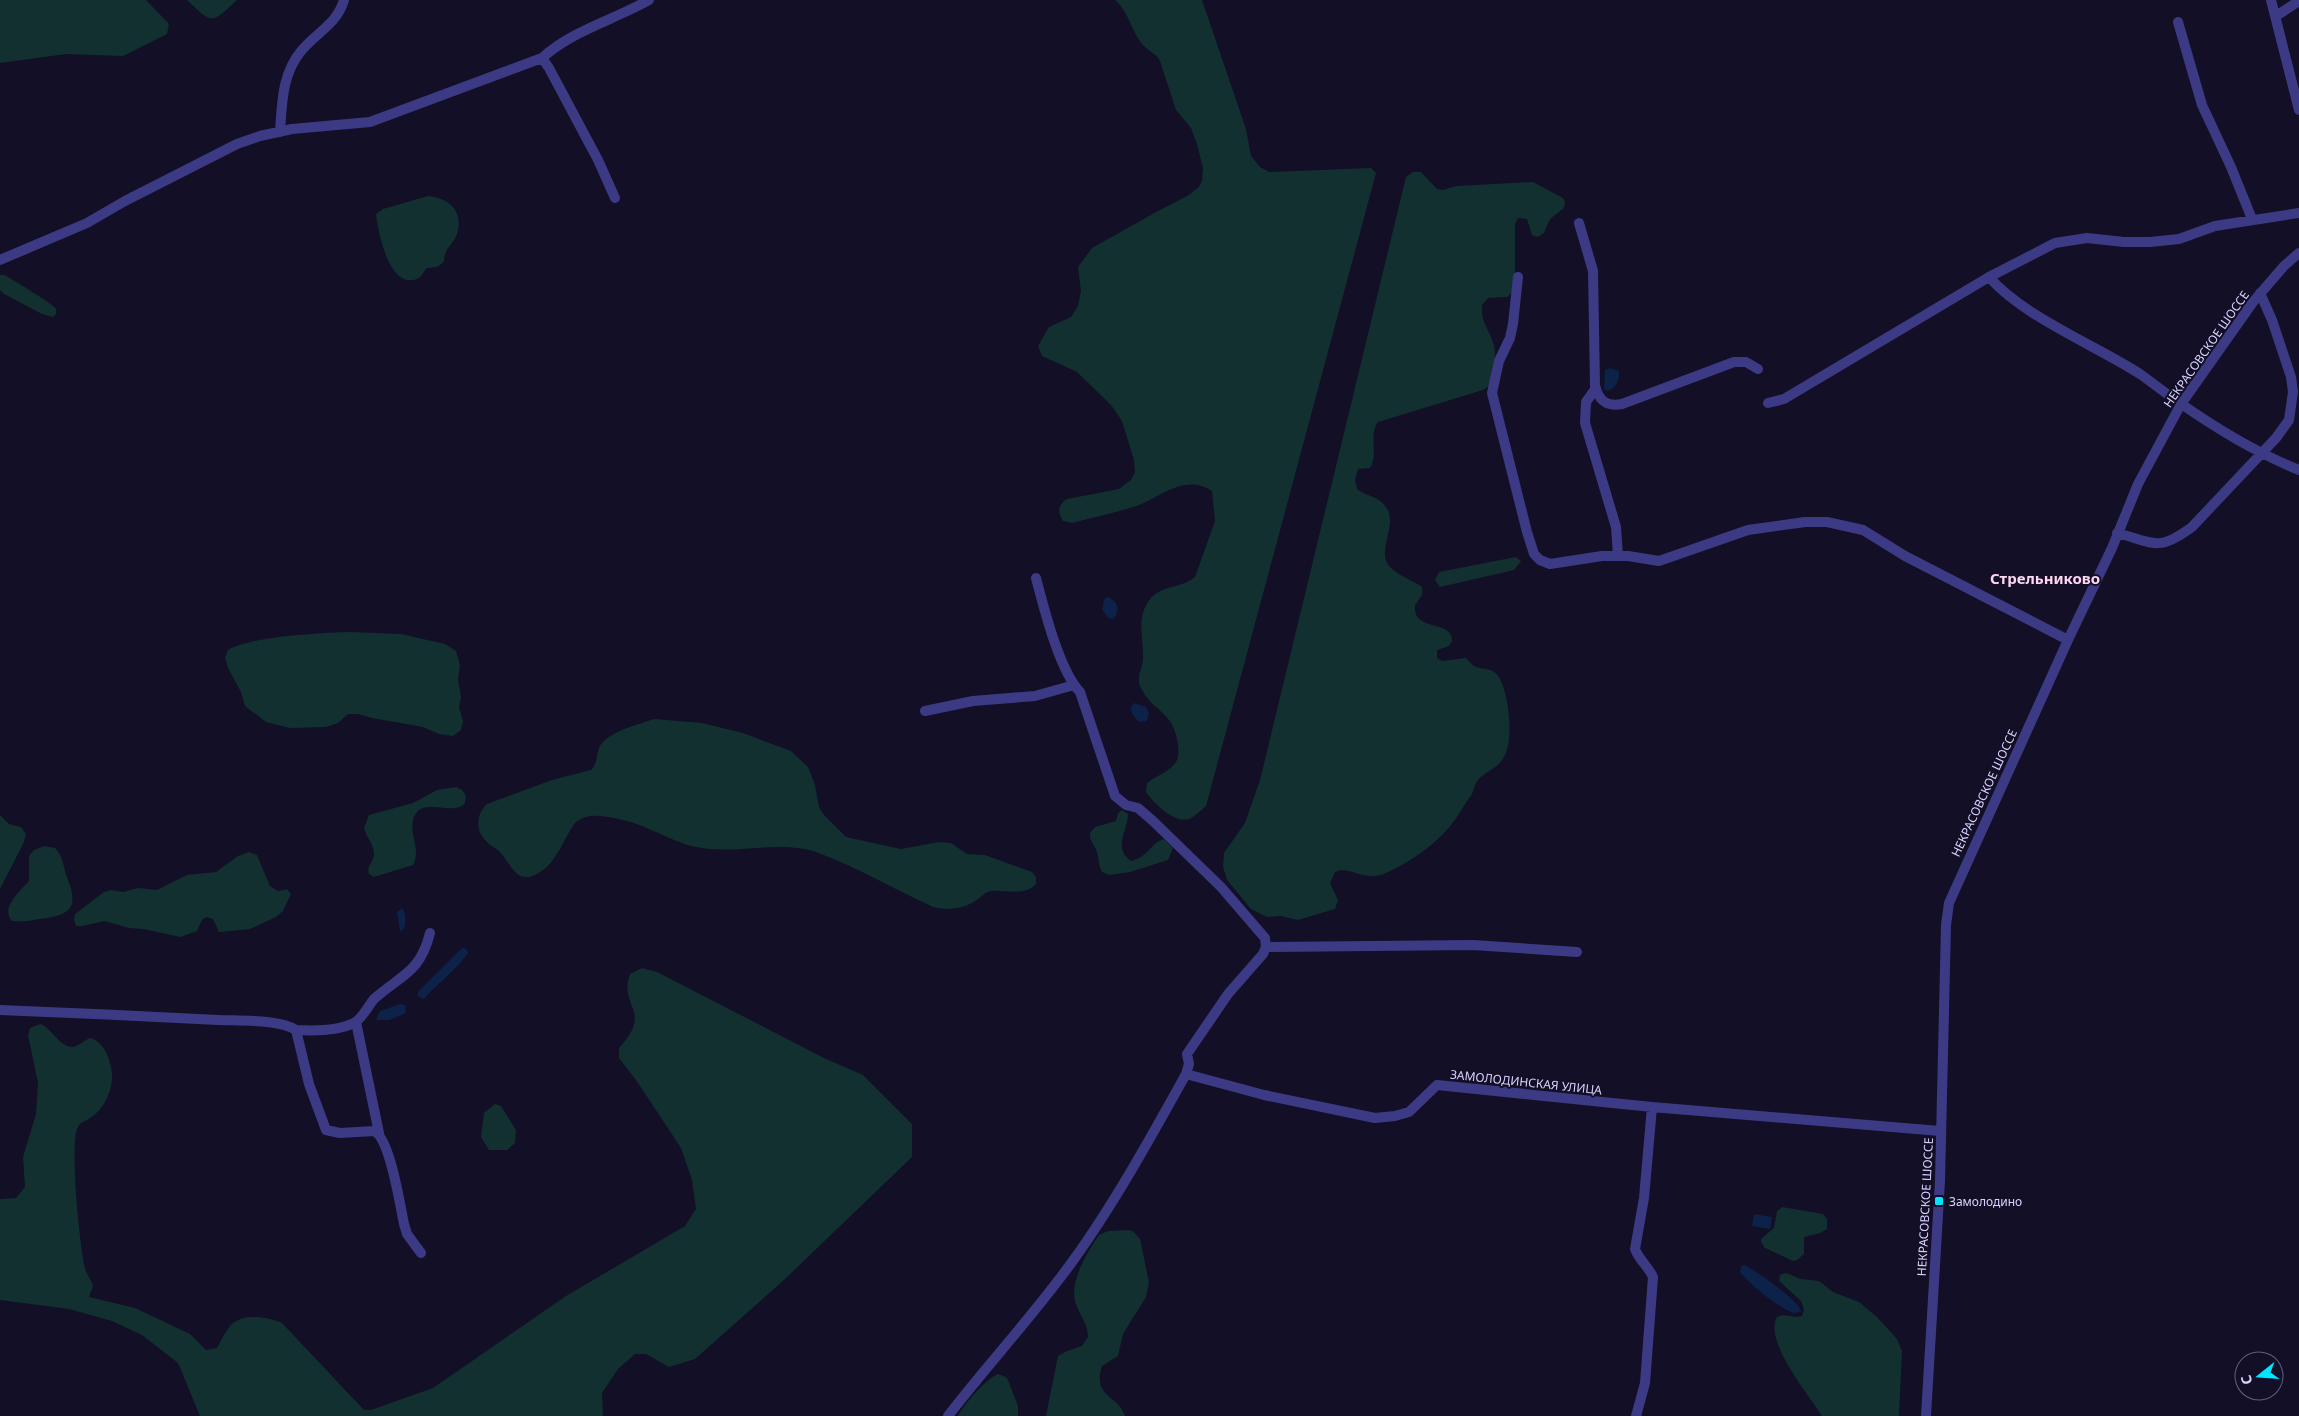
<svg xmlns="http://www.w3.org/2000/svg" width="2299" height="1416" font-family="'Noto Sans',sans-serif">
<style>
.green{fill:#12302f}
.water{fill:#0c2248}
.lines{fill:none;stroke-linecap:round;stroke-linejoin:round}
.minor{stroke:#3d3a85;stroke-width:10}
.poi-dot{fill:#00e5ff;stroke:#130f26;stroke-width:2}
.labels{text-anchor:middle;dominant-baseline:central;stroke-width:4;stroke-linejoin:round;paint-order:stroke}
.street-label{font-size:12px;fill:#d9d4ff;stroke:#130f26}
.poi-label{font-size:12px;fill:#d9d4ff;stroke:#130f26;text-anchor:start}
.quarter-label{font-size:15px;font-weight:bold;fill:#ffd6f0;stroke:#130f26}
</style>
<rect width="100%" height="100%" fill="#130f26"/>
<path class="green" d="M0,0H146L169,24L167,34L123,56L66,54L0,63Z
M187,0H237C211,24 213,25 187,0Z
M1115,0H1202L1246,129L1251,156L1260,167L1269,172L1371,168L1376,173L1206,806C1201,810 1195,817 1189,819C1175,824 1153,803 1146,792L1147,783C1157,775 1171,772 1177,760C1181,750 1176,729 1169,720C1158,706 1149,705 1140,686C1136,674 1144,667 1143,656C1143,635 1136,616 1151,598C1163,585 1182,588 1195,577L1215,521L1212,491C1184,473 1162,497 1136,506C1116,513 1093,517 1072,523L1063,521C1057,511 1058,505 1067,499L1119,489L1131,480L1135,472L1134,460L1122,421L1111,405L1077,372L1042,356L1038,346L1049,327L1071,317L1078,306L1081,291L1078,267L1092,248L1158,211L1189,195L1199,187L1202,181L1203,168L1197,144L1191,128L1176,110L1160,61C1156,53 1149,52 1143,45C1131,31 1129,12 1115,0Z
M1413,172H1421L1437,189L1443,190L1456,186L1533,182L1563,198L1565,202L1564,208L1550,219L1544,233L1538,237L1532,235L1527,219L1518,218L1515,224V290L1507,297L1488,298L1482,305C1480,323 1490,329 1494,346C1497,358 1493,373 1490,385L1483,390L1378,422C1368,436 1379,453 1370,468L1358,469L1355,480L1357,489C1366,497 1378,495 1386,507C1399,525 1375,552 1390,567C1398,575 1411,580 1421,586C1425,594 1420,598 1415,605C1412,633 1453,619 1452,641L1449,646L1437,650V658L1442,661L1466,658C1468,660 1471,664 1474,666C1484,671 1493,666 1500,679C1509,697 1514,739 1504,757C1498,768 1485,772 1478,780C1474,785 1474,792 1470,797C1463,806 1458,817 1451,825C1435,845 1409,863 1386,873C1363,883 1350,865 1335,872L1330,883L1338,900L1335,909L1298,920L1281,916L1267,917L1251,909L1227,880L1223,867L1224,853L1245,823L1260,780L1406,177Z
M428,196C449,198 464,211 457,234C453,245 444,248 444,262L437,267L427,268C423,272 422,277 417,279C389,290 378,231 376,214L383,209Z
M0,275H5C14,281 54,304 56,309V314L53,317L42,314L4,294L0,290Z
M1516,557L1521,561L1514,570L1440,587L1435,580L1439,572Z
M349,632L401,634L445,644L456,651L460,665L458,679L461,697L459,707L463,721L461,730L453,736L439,734L423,727L372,718L358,714H348L338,723L326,727L290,728L266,722L245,706L241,692L228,668L225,658L228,650C252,636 320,633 349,632Z
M654,719L702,723L743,733L791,751L808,767L815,785L819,807L824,815L846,837L901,849L939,842L951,843L967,854L985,855L1032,872L1036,877V884C1025,897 1005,889 991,891C985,892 982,896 978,899C964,909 950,911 933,907C894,889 857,867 816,852C779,840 740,854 702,848C674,844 650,826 623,820C607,817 589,811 575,823C566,835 556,862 543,870C517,889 513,866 499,851C494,847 488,844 484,839C475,828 477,813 487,804L552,780L591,770C598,763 596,756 599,748C606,732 639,724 654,719Z
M456,787L462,790L466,796L465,803L462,806C449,813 426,801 417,812C404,828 423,848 413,865L374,877L369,874C366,866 373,863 374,855C375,846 366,837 364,828L369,815L413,803L437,790Z
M1122,810L1128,814C1128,831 1112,847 1131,861C1149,857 1151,842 1164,839L1173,848L1168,860L1130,872L1109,875L1102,872C1098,864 1099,859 1097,852C1095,845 1089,841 1090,833L1095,827L1116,821L1118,813Z
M0,815L9,824L21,827L26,834L24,842L0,889Z
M44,846L55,848C63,856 63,866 67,877C79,908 72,915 39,919C30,921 21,922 12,921C0,908 20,891 29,881V856L34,850Z
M249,852L257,855L270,886L278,891L287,889L291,894L283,911L276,917L250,929L219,932L213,919L206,917L202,920L197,931L180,937L144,929L129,928L105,921L82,926H76L74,920L75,914L104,892L111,890L123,892L138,888L157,890L187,875L216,872L238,856Z
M642,968L657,972L824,1058L863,1075L912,1124V1157L785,1279L695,1359L669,1367L646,1354H635L618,1369L602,1393L603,1416H200L178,1363L142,1335L112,1321L69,1309L0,1300V1199L16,1198L25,1187L23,1157L36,1114L38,1083L28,1035L30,1028L40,1024C52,1027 62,1052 76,1046C81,1044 85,1040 90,1038C105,1041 113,1065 112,1079C111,1094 103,1110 90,1118C86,1121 80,1122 78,1127C69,1142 80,1248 85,1268C87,1275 91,1280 93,1286L89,1297L135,1308L190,1334L206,1350L217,1348C221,1341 226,1329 232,1324C245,1313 268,1317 282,1323L364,1410H371L433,1388L566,1296L685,1226L696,1209L692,1180L681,1148L636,1080L619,1058V1048C654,1010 618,1007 630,974Z
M495,1104L501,1106L516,1130L515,1143L507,1150H489L481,1137L484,1113Z
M1782,1207L1823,1214L1827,1219V1229L1820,1233L1804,1237V1254L1797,1260L1793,1261L1765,1248L1761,1242V1239L1774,1228L1777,1211Z
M1128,1230L1133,1231L1140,1239L1149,1282L1146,1297L1123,1334L1118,1356L1102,1366C1092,1398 1118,1394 1125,1416H1046L1058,1356L1067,1351L1082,1346L1088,1337C1088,1324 1080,1316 1076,1304C1068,1284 1087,1252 1099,1235L1108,1231Z
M1786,1273L1801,1279L1819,1281L1833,1292L1859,1302L1877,1317L1897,1339L1902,1351L1899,1416H1822C1810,1396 1763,1341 1777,1317C1786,1312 1793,1319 1802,1316L1804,1310L1801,1301L1779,1281L1780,1275Z
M998,1374L1006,1377L1008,1380L1018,1406V1416H958C964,1404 986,1379 998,1374Z"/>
<path class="water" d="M1610,368L1619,371C1620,379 1616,388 1608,391L1604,389L1605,370Z
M1107,597C1118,600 1121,611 1113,619L1108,618L1102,609L1104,600Z
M1134,703L1146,707L1149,713L1147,721L1139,722L1132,714L1131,708Z
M402,908C406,912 406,924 404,929L400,931L397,912Z
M462,948H465L468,952C465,962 434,987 425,998L423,999L418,996V992Z
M400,1004L405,1005L406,1013L389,1020H376L380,1011Z
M1754,1214L1772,1217L1770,1229L1752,1226Z
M1744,1265C1755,1269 1800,1302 1801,1311L1795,1313C1781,1310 1749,1284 1740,1272L1741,1266Z"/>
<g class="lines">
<path class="minor" d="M2271,0L2299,110
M2276,16L2299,1
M2178,22L2202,105L2231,167L2252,219
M542,58L549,68L598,160L615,198
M280,132C282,103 282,73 302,50C317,32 337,24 344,0
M2299,213L2215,226L2179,239L2150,242H2124L2087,238L2055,243L1989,277C2024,317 2095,345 2140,374C2153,383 2166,394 2180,403C2217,429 2257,453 2299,470
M1579,223L1593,271L1595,386C1599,401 1607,407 1622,404L1734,362H1746L1758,369
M0,260L87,223L125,201L237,144L260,136L292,129L370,122L542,58C573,30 614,20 649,0
M1518,277L1513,324L1510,338L1499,361L1492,393L1527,532L1534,554L1540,560L1550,564L1602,556H1628L1659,561L1748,530L1805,522H1827L1863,530L1905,556L2068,640
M1596,388L1586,402L1585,423L1616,527L1618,556
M1768,403L1784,399L1989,277
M2117,533C2155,543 2158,552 2192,527L2276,438L2289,420L2293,392L2291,377L2272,320L2260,293
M1036,578C1044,608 1059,670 1080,692L1115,796L1126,805L1138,808L1153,821L1221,887L1265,938L1266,947L1263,954L1228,994L1187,1054L1189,1064L1186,1074
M925,711L973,701L1035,696L1074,685
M1266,947L1473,945L1577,952
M0,1010C73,1013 145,1016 218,1020C239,1021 279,1019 296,1030L309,1084L326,1130L340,1133L374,1131C390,1138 400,1205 404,1224L407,1234L421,1253
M356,1022L379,1133
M296,1030C314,1031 338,1031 354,1023C362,1019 368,1006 374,999C402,974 420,973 430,933
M948,1416C988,1364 1033,1316 1072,1262C1114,1204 1151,1137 1186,1074L1264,1095L1375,1118L1395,1116L1409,1112L1437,1085L1652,1107L1940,1131
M1636,1416L1645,1383L1653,1277C1648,1266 1639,1260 1635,1249L1644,1198L1652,1107
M1926,1416L1940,1181L1946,925L1949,903L2068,640L2112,548L2138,484L2181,404L2253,302L2284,266L2299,253"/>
</g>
<rect class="poi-dot" x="1934" y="1196" width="10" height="10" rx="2.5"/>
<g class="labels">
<g class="street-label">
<text transform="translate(2206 349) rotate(-55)">НЕКРАСОВСКОЕ ШОССЕ</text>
<text transform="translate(1984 793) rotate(-65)">НЕКРАСОВСКОЕ ШОССЕ</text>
<text transform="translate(1526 1082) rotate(6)">ЗАМОЛОДИНСКАЯ УЛИЦА</text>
<text transform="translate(1925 1207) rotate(-87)">НЕКРАСОВСКОЕ ШОССЕ</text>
</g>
<g class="poi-label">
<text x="1949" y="1201">Замолодино</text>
</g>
<g class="quarter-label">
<text x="2045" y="578">Стрельниково</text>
</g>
</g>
<g transform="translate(2259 1376) rotate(253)"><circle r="24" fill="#130f26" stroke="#625e7d"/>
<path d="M0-4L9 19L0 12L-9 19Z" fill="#00e5ff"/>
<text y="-8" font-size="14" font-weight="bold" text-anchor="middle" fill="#d9d4ff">С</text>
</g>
</svg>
